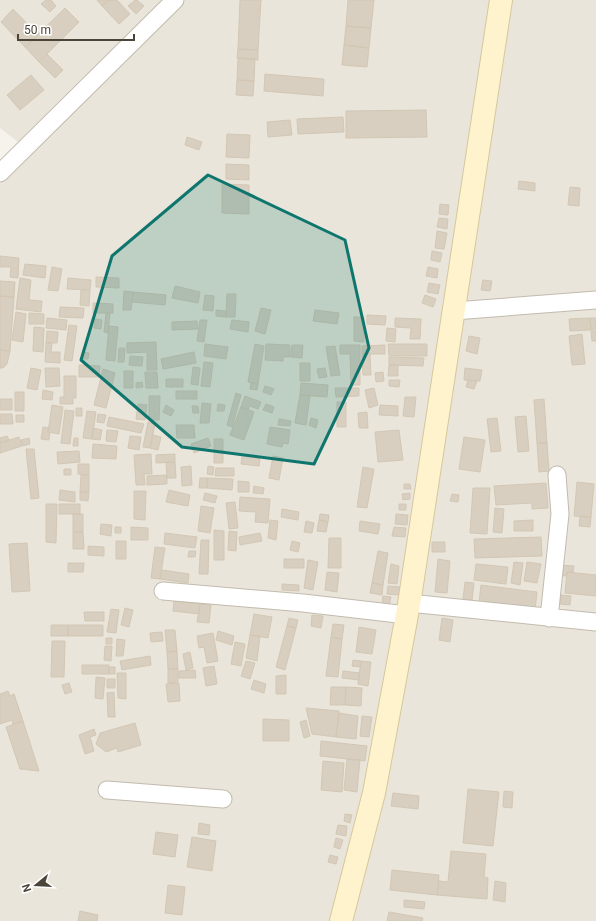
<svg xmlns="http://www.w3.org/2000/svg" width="596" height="921" font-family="Roboto,sans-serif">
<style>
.residential{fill:#eae5da}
.building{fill:#d8cfc1;stroke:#d3c7b4}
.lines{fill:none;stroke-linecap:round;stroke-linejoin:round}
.street-casing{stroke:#c2bbae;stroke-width:19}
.secondary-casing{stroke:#d6c79b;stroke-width:24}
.street{stroke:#fff;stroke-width:17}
.secondary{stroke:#fff3cd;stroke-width:22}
.marked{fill:#0f766e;fill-opacity:0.2;stroke:#0f766e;stroke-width:3;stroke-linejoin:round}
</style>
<rect width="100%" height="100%" fill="#f6f3ec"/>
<path class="residential" d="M0,0H596V921H0V160L18,142L0,128Z"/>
<path class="building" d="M46,0H51L56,6L50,12L41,4Z
M97,0H109L102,6Z
M109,0H117L130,14L119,24L102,6Z
M135,0H137L144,6L136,14L128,6Z
M240,0H261L258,50L238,49Z
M348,0H374L371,28L346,26Z
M65,8L79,22L39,62L25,47Z
M13,9L38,35L25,47L1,22Z
M346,26L371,28L369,48L344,45Z
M344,45L369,48L367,67L342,65Z
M238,49L258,50V60L237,58Z
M47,54L63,70L55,78L39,62Z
M238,58L255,59L254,81L237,80Z
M265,74L324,79L323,96L264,91Z
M31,75L44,90L20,110L7,95Z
M237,80L254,81L253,96L236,95Z
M426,110L427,137L346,138V111Z
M343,117L344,132L298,134L297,119Z
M290,120L292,135L268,137L267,122Z
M227,134L250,135L249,158L226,157Z
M187,137L202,142L199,150L185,145Z
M226,164L249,165V180L226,179Z
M519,181L535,183V191L518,189Z
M222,184L249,185V214L222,213Z
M570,187L580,188L579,206L568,205Z
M440,204L449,205L448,215L439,214Z
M439,218L448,219L447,229L437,227Z
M437,231L447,233L444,249L435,248Z
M432,251L442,253L440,262L431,260Z
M0,256L19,258L18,278L10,277L11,267H0Z
M25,264L46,266L45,278L23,275Z
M52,267L62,269L58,291L48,290Z
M428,267L438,269L437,278L426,276Z
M96,277L119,278V288L96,287Z
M20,278L31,280L29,300L42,301L41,312L16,309Z
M68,278L91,280L90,290L67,289Z
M483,280L492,281L490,291L481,290Z
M0,281L15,282L14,297L0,296Z
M429,283L440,285L438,294L427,292Z
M175,286L200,292L198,303L172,298Z
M81,290H90L89,306L80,305Z
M124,291L133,292L131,310H123Z
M133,292L166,295L165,305L132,302Z
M227,294H236L235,317H226Z
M205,295L214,296L213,311L203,310Z
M425,295L436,299L433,307L422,303Z
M0,296L14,297L10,351L0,350Z
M93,303L113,304V313H93Z
M60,307L84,308L83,318L59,317Z
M261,308L271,310L265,334L255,331Z
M216,310L226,311V317L216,316Z
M315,310L339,313L337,324L313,321Z
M16,312L26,314L23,342L12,340Z
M29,313L44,314V324H29Z
M106,313H110L108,333L104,332Z
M367,315L386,316L385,325L367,324Z
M354,317H364V342L354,341Z
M47,318L67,320L66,330L46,328Z
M395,318L421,319L420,339H410L411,328L395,327Z
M590,318H596V329L591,330Z
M590,318L591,330L570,331L569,319Z
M95,319L102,320L101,329L94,328Z
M200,320H207L204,342L197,341Z
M232,320L249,322L248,332L230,329Z
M197,321L198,329L172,330V322Z
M69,325L77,326L72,361L64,360Z
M109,326L118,327L115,361L106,360Z
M34,327L44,328L43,352L33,351Z
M387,328L396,329L395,342L386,341Z
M47,331L58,332L57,343H46Z
M591,331H596V341H592Z
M582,334L585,364L572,365L569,336Z
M469,336L480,338L477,354L466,351Z
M156,342L157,370H147V352L127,353V343Z
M46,343H52L51,352H60V363L45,362Z
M205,344L228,347L226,359L204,356Z
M255,344L264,346L258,384L248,382Z
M266,344L290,345V357H283V361L265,360Z
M388,344H427V356H389Z
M292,345H303L302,358L291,357Z
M340,345H360V385H351L350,354H340Z
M385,345V354H362V346Z
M335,346L340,375L331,376L326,347Z
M119,348H125L124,362H118Z
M0,350L10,351L7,364L3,368H0Z
M83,352L89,353L88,359H82Z
M194,352L196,363L163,369L161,359Z
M362,354H370L371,375H363Z
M130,356L143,357L142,366L129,365Z
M389,357L424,358L423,366L389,365Z
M204,362L213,363L210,387L201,386Z
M300,363H310V381H300Z
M79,365L100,366L99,377H79Z
M389,365H398V376H388Z
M193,367L200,368L198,385L191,384Z
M31,368L41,370L37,390L27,388Z
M45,368H59L60,386L46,387Z
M325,368L327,377L319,378L317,369Z
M465,368L482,370L480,381L464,380Z
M103,369L115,373L106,408L94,405Z
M124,371H133V388H124Z
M145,372H157L158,388H146Z
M383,372L384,381L376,382L375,373Z
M64,376H76V398H73V404H60V397H64Z
M166,379H183V387H166Z
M389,380H400L399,387L389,386Z
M468,380L477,381L474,389L466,387Z
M142,382L143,387L136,388V383Z
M251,383L258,384L257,390L250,389Z
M301,383L328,385L327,397L300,395Z
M265,386L274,389L271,395L263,392Z
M335,388H359V396L336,397Z
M374,388L378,405L369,408L365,390Z
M43,390L53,392L52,400L42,399Z
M176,391H197V399H176Z
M15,392H24V411H15Z
M236,393L241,395L232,427L227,425Z
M300,395L310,396L306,425L295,423Z
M149,396H160L159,420H149Z
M245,396L261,402L258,409L250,406L248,410L241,407Z
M405,397H416L414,417L403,416Z
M0,399H12V410H0Z
M544,399L547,443H537L534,400Z
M337,402H346V427H337Z
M202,403L211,404L209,423H200Z
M138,404L147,405L145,420L136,419Z
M218,404L225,405L224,411H217Z
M266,404L274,407L272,413L263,410Z
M52,405L63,407L59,434L48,432Z
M166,405L174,410L171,416L163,412Z
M380,405L398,406V416L379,415Z
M192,406H198L199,413H193Z
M241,407L254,412L244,440L230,435Z
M76,408H82V416H76Z
M65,410L74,411L70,444L61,443Z
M87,411L96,412L92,439L83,438Z
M367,412L368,428H359L358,413Z
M0,414H12L13,424H0Z
M98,414L106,415L104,423L97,422Z
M16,415H24V422H16Z
M526,416L529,451L518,452L515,417Z
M109,417L144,424L141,433L107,426Z
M311,418L318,420L316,428L309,425Z
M497,418L501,451L491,452L487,419Z
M279,419L291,421L290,426L278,425Z
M148,422L155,424L150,448L143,447Z
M176,425H194L195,438H177Z
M43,427L49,428L48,432H50L49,440L41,439Z
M270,427L290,430L288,444L283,443L282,447L267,444Z
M93,428L102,430L100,440L92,439Z
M107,430L118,431L116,442L106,441Z
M399,430L403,460L378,462L375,432Z
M153,435L161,437L158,450L150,448Z
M7,436L9,440L0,443V438Z
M130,436L141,437L139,450L128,448Z
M19,437L22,446L0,453V443Z
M464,437L485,440L480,472L459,469Z
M29,438L30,444L23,446L21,440Z
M74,438H78V446H73Z
M208,438L211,446L194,453L191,444Z
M214,439H223V463H214Z
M537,443H547L549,471L539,472Z
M93,444L117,446L116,459L92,458Z
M26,449H34L39,498L31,499Z
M79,451L80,462L58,464L57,452Z
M151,454L152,474H144L145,485H136L134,455Z
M175,454V462L156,463V455Z
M242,456L260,459L259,466L241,464Z
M273,456L283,458L279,480L269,478Z
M166,462H175L176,478H167Z
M78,464H89V475L78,474Z
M191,466L192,485L182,486L181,467Z
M208,466L214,467L213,475L207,474Z
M363,467L374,469L367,508L357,507Z
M216,468H234V476H215Z
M64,469H71V475H64Z
M81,475H89V492H80Z
M167,475V484L147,485V476Z
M200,478H207V488H199Z
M207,478L233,479L232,490L207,488Z
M238,481L249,482V492H238Z
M577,482L594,484L591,517L574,516Z
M546,483L548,508L532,509V503L496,505L494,486Z
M404,484H410L411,489H404Z
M254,486L264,488L263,494L253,493Z
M473,488H490L487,534L470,533Z
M60,490L75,492V502L59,500Z
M169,490L190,495L188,506L166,502Z
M134,491H146L145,520L134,519Z
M80,492H89L88,501L80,500Z
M205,493L217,496L215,503L203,500Z
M410,493V499L403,500L402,494Z
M452,494L459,495L458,502L450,501Z
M240,497L270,499L268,523L255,522L256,512L239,511Z
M235,502L238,528L229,529L226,503Z
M46,504H57L56,543L46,542Z
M59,504H80V514H59Z
M399,504H406V510H399Z
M201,506L214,508L210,533L198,531Z
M495,508L504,509L502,533L493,532Z
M282,509L299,512L298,520L281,517Z
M73,514H83V532H73Z
M320,514L329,515L328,522L319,520Z
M396,514L408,515L407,525L395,524Z
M580,516L591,517L590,527L579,526Z
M270,520L278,521L276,540L268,538Z
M319,520L328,522L326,532L317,531Z
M533,520V531H514V521Z
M306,521L314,523L312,533L304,532Z
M360,521L380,524L378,534L359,531Z
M101,524L112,525L111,536L100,534Z
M115,527H121V533H115Z
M131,527L148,528V540H131Z
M394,527L406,528L405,537L392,536Z
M214,530L224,531V560H214Z
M229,531L237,532L236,551L228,550Z
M73,532H83L84,549H73Z
M165,533L197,537L195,548L164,544Z
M260,533L262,541L240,545L239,537Z
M541,537L542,556L475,558L474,539Z
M329,538H341V568H328Z
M201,540H209L208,574H199Z
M116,541H126V559H116Z
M292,541L300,543L298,552L290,550Z
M432,542H445V552H432Z
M27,543L30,591L12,592L9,544Z
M88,546L104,547V556L88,555Z
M155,547L165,548L160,579L151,578Z
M189,551H196L195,557H188Z
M378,551L388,553L383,585L372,583Z
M284,559H304V568H284Z
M438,559L450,561L447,593L435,592Z
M308,560L318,562L313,590L304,588Z
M514,562L523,563L520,585L511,583Z
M527,562L541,564L537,583L524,581Z
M68,563H84L83,572H68Z
M391,564L399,566L397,584L388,583Z
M476,564L508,567L506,584L474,580Z
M559,565L574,566L573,572H567L566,576L559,575Z
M162,570L189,574L188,583L160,579Z
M327,572L339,573L337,592L325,590Z
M567,572L596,575V596L565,593Z
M465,582L474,583L472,600L463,599Z
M372,583L383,585L382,595L370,593Z
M282,584L299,585V591L282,590Z
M481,585L537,592L535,610L479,603Z
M388,586L400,587L399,595L387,594Z
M561,595L571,596L570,605L560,604Z
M383,596L391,597L389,606L382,605Z
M174,601L200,604L199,614L173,611Z
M200,604L211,605L209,623L197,622Z
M125,608L133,610L129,627L121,625Z
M111,609L119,610L116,633L107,632Z
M84,612H104V621H85Z
M254,614L272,617L268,638L250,635Z
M312,615L323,616L321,628L311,626Z
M289,618L298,620L296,628L287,626Z
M442,618L453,620L450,642L439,640Z
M333,624L344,625L342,639L331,637Z
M51,625H68V636H51Z
M68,625H103V636H68Z
M287,626L296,628L285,670L276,667Z
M359,627L376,630L372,654L356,652Z
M165,630H175L177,651L167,652Z
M218,631L234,636L232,645L216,640Z
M162,632L163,641L151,642L150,633Z
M213,633L218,661L207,663L204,647L199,648L197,636Z
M250,635L260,636L257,661L246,658Z
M331,637L342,639L338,677L326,676Z
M106,638H112V644H106Z
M117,639L125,640L123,656H116Z
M52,641H65L64,677H51Z
M235,642L245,644L241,666L231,664Z
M105,646H112L111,661L104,660Z
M177,651L178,669H168L167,652Z
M190,652L193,668L186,670L183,654Z
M150,656L151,665L122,670L120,661Z
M353,660L361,661L360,667L352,666Z
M246,661L255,663L250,679L241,676Z
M361,661L371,662L368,686L358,684Z
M82,665H109V674H82Z
M214,666L217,684L206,686L203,668Z
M109,667H115V674H109Z
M168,669H178V682L168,683Z
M195,670L196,678H179V671Z
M343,671L360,673L359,680L342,678Z
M117,673H126V699L118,698Z
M286,675V694H276V676Z
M96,677L105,678L103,699L95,698Z
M107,679H115V688H107Z
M254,680L266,684L264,693L251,689Z
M69,683L72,692L65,694L62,685Z
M179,683L180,701L168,702L166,684Z
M331,687H346L345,705H330Z
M346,687L362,688L361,706L345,705Z
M8,691L10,696L14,694L23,721L13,724L12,720L0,724V694Z
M114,692L115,717H108L107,693Z
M306,708L339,711L336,737L312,734Z
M339,713L358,716L356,739L336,737Z
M362,716L372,717L369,737L360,736Z
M263,719L289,720V741H263Z
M306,720L310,736L304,738L300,722Z
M23,721L39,771L20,769L6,727Z
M135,723L141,745L118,752L117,748L106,752L96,744L100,733Z
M94,729L96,735L90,737L94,751L85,754L79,735Z
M321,741L367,746L365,761L320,756Z
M347,759L360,760L357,792L344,790Z
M323,761L344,763L342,792L321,790Z
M468,789L499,792L493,846L463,843Z
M504,791L513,792L512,808L503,807Z
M393,793L419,796L418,809L391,806Z
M345,814L352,815L350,823L344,821Z
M199,823L210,825L209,835L198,834Z
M338,825L347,826L346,836L336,834Z
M156,832L178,835L175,857L153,854Z
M192,837L216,841L212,871L187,867Z
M336,838L343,840L340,849L334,847Z
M451,851L486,854L484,877L488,878L487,899L437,895L439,881L448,882Z
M330,855L338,857L336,864L328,862Z
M392,870L439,875L437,895L390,890Z
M495,881L506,883L505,902L493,900Z
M168,885L185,887L182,915L165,913Z
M404,900L425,902L424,909L404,907Z
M80,911L98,915L97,921H78Z
M389,912L423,918L422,921H387Z"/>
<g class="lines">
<g class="street-casing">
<path id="street" d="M0,173L175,0
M454,311L596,300
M163,591L303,603L407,615
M409,603L596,622
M549,618L560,514L557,475
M107,790L223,799"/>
</g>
<g class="secondary-casing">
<path id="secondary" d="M341,921L374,793L409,604L501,0"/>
</g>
<use href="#street" class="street"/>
<use href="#secondary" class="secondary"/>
</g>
<path class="marked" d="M208,175L345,240L369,348L314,464L182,447L81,360L112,256Z"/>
<g transform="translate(36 885) rotate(252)" stroke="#ffffff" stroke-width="3" paint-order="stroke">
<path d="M0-3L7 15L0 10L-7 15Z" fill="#4b4439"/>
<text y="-6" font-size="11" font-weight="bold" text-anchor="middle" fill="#4b4439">N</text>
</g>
<path d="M18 34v6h116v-6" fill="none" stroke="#4b4439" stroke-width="2"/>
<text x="24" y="34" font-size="12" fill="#4b4439" stroke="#ffffff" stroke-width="3" paint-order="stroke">50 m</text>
</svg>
